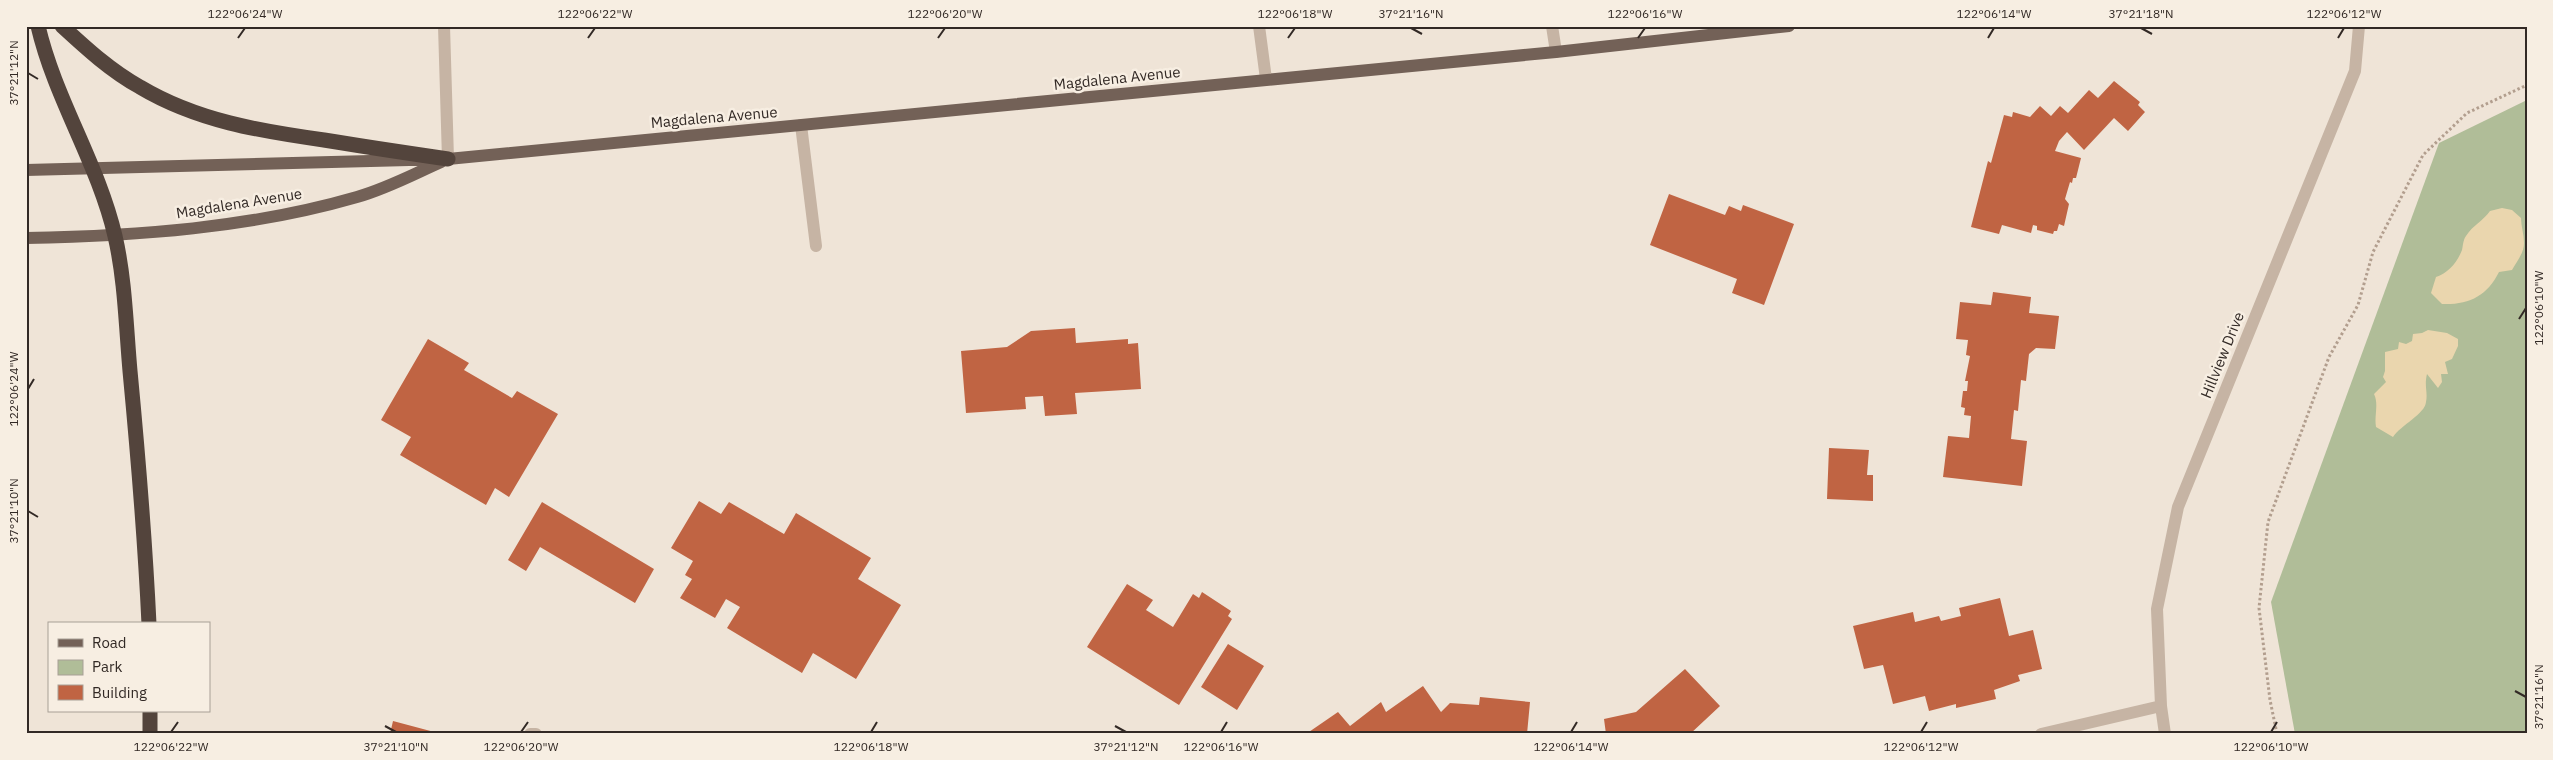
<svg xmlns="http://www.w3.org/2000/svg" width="2553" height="760" font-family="'IBM Plex Sans',sans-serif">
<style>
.green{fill:#b0bd98}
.sand{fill:#ead6ae}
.building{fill:#c06443}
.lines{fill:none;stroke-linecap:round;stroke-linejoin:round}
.path{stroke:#b29e8e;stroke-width:3;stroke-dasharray:2.5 2.5;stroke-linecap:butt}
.minor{stroke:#c6b4a4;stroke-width:12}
.major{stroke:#736157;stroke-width:12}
.highway{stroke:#53443c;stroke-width:15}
.ticks{fill:none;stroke:#322925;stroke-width:2}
.labels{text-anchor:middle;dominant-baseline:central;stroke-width:5;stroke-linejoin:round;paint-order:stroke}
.street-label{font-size:15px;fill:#322925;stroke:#f7eee2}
.neatline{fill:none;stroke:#322925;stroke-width:2}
.ticks-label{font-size:12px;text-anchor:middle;fill:#322925}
</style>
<rect width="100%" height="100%" fill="#efe4d7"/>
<path class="green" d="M2527,100V734H2295L2271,602L2439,143Z"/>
<path class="sand" d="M2502,208L2512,210L2521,218C2521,226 2524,234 2524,243C2524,253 2517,261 2512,270L2499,272C2487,296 2469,305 2442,304L2431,293L2436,277C2448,273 2457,263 2462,250C2463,246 2463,240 2466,236C2473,225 2483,221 2490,211Z
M2428,330L2447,333L2458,339V346L2452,359L2445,362L2448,374H2441L2442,382L2438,388L2427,374C2424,386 2428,392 2426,402C2425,414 2401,425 2393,437L2376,427C2374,416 2379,404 2374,394L2386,382L2383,377L2385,371V352L2398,349L2399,342L2406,344L2412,341L2413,334L2422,333Z"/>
<path class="building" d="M2114,81L2140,102L2138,105L2145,112L2128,131L2114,118L2084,150L2067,132L2059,141L2055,151L2081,158L2076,178H2073L2072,183L2070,182L2065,199L2069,204L2064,226L2059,224L2057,231H2054L2053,234L2037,230V226L2033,225L2031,233L2002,225L1999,234L1971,227L1988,161L1991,163L2004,115L2012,117L2013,112L2030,117L2040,106L2051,116L2060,106L2068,113L2089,90L2098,98Z
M1669,194L1725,215L1729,206L1741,211L1743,205L1794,224L1764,305L1732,293L1737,279L1650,245Z
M1993,292L2031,297L2029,313L2059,316L2055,349L2036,348L2029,354L2026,381L2021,380L2018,411L2014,410L2011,439L2027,441L2022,486L1943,477L1948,436L1969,438L1971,416L1964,415L1965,408L1961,407L1963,391H1967L1968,381H1965L1970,356L1966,355L1968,340L1956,339L1960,302L1991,305Z
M1075,328L1076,343L1128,339V344L1138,343L1141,389L1075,393L1077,414L1045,416L1043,396L1025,397L1026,409L966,413L961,351L1007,347L1031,331Z
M428,339L469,363L464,370L512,398L517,391L558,414L509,497L495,488L486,505L400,455L411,437L381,420Z
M1829,448L1869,450L1867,475H1873V501L1827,499Z
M699,501L721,514L729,502L784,534L796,513L871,558L858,579L901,605L856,679L813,653L802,673L727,628L740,607L726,599L715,618L680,598L692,579L685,575L693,561L671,548Z
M542,502L654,569L635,603L540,547L526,571L508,560Z
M1127,584L1153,600L1146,610L1173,627L1193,594L1199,598L1202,592L1231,611L1228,616L1232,619L1179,705L1087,647Z
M2000,598L2009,636L2033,630L2042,669L2018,675L2020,681L1994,690L1996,699L1956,708V704L1929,711L1925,696L1893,704L1883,665L1864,669L1853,626L1913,612L1915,622L1939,616L1941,621L1961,616L1959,608Z
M1228,644L1264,666L1237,710L1201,687Z
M1685,669L1720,706L1690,734H1606L1604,719L1636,712Z
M1423,686L1441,712L1450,703L1479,705L1480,697L1530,702L1527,734H1306L1338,712L1350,726L1381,702L1386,712Z
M393,721L438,733V734H390Z"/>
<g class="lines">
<path class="path" d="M2277,734L2270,700L2259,608L2268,522L2329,357L2358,305L2373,252L2423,155L2467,113L2527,85"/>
<path class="minor" d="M444,26L448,159
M1259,26L1266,79
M1552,26L1556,52
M801,125L816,246
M530,734H536
M2041,734L2161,706
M2165,734L2161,706L2157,609L2178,507L2355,71L2359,26"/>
<path class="major" d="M26,170L448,159L1556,52L1789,26
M26,238C137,236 250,228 357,197C386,189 414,174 441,162"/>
<path class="highway" d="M38,26C55,99 98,163 115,236C125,279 126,326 130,371C138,455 145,539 149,624
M62,26C87,49 111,71 140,87C197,121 260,131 324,140C366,147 407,153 448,159
M150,734V711"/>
</g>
<path class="ticks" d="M1411,28L1422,34M2141,28L2152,34M238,38L245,28M588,38L595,28M938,38L945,28M1288,38L1295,28M1638,38L1645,28M1988,38L1994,28M2338,38L2344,28M28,73L38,79M2519,319L2526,308M28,389L34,379M28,511L38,517M2515,691L2526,697M385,726L396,732M1115,726L1126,732M171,732L178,722M521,732L528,722M871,732L877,722M1221,732L1227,722M1571,732L1577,722M1921,732L1927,722M2271,732L2277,722"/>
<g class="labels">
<g class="street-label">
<text transform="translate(1117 78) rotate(-6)">Magdalena Avenue</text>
<text transform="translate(714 117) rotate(-5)">Magdalena Avenue</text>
<text transform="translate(239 203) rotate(-9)">Magdalena Avenue</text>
<text transform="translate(2222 355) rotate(-68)">Hillview Drive</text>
</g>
</g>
<rect width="2553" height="760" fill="none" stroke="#f7eee2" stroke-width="55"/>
<rect x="48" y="622" width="162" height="90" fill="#f7eee2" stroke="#a89f96"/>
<rect x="58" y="639" width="25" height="8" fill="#736157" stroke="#a89f96"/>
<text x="92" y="648" font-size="15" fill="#322925">Road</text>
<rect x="58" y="660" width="25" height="15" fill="#b0bd98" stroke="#a89f96"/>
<text x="92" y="672" font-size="15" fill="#322925">Park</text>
<rect x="58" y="685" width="25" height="15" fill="#c06443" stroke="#a89f96"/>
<text x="92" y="698" font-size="15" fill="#322925">Building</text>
<rect x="28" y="28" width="2498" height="704" class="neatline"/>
<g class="ticks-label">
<text x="245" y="18">122°06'24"W</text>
<text x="595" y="18">122°06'22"W</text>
<text x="945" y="18">122°06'20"W</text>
<text x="1295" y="18">122°06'18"W</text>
<text x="1411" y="18">37°21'16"N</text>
<text x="1645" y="18">122°06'16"W</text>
<text x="1994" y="18">122°06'14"W</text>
<text x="2141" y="18">37°21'18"N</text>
<text x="2344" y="18">122°06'12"W</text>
<text transform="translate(14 73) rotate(-90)" y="4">37°21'12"N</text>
<text transform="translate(2539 308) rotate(-90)" y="4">122°06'10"W</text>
<text transform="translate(14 389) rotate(-90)" y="4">122°06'24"W</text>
<text transform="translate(14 511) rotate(-90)" y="4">37°21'10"N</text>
<text transform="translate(2539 697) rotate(-90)" y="4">37°21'16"N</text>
<text x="171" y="751">122°06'22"W</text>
<text x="396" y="751">37°21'10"N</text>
<text x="521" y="751">122°06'20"W</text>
<text x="871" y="751">122°06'18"W</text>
<text x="1126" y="751">37°21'12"N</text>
<text x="1221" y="751">122°06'16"W</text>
<text x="1571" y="751">122°06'14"W</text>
<text x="1921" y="751">122°06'12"W</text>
<text x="2271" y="751">122°06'10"W</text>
</g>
</svg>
